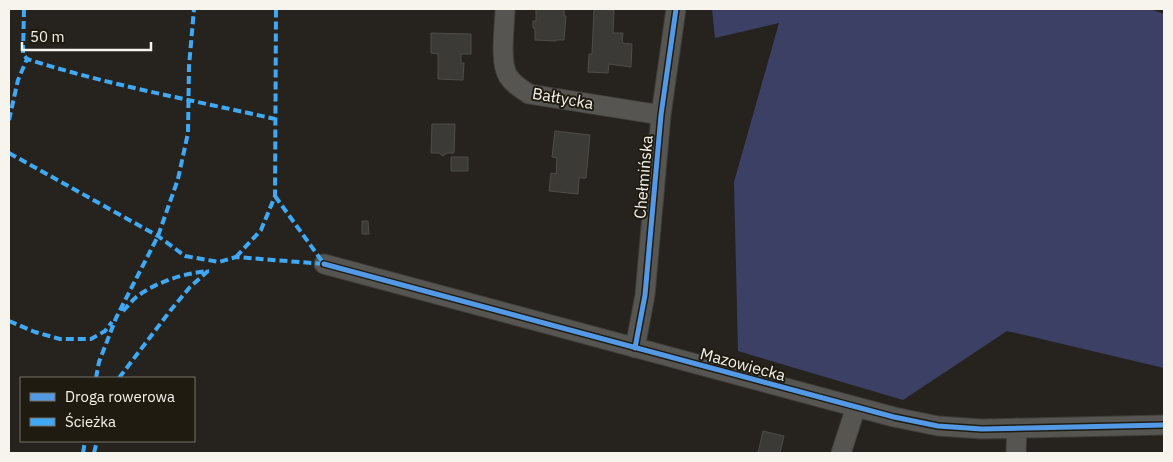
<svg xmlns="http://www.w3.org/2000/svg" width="1173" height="462" font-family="'IBM Plex Sans',sans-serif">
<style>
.forest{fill:#3c4064}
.building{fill:#3c3a36;stroke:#4f4c48}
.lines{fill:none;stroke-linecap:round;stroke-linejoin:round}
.minor-casing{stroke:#403e3a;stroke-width:21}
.minor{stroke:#565551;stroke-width:19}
.quiet{stroke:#3fa9f5;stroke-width:4;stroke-dasharray:8 4;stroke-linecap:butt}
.cycleway-casing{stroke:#1f1b11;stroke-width:8}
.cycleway{stroke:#5399e6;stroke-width:5}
.labels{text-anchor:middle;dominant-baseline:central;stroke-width:4;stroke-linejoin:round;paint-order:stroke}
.street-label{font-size:16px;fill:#f7f4ee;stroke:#1f1b11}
</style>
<rect width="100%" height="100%" fill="#26231e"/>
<path class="forest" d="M712,9H1150L1164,14V368L1007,331L903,400L738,351L734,182L779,23L715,38Z"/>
<path class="building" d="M536,9H564V16H566L564,40H556V41L535,40V28H533V21H536Z
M594,9L614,10L613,33H623L622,43L632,44L631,67L609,64L608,73L588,72L589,54H592Z
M431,33L471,34V54H461V63H464L463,80L438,79V54L431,53Z
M432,124H455L454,153H447L443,156L439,153H431Z
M555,131L590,135L586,178H579L578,194L549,191L551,173L556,174L557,158L552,157Z
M451,157H468V171H451Z
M362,221H368L369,234H362Z
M763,431L784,436L780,453H758Z"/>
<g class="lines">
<g class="minor-casing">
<path id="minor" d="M505,9C505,26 499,61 508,76C513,84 521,89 529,94L661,115
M324,264L838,402L894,417L938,426L982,429L1164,425
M635,348L645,295L661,115L676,9
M841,453L856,407
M1016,453L1017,428"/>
</g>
<use href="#minor" class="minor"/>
<path class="quiet" d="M24,9L23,54L27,59C108,85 192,100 275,119
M9,120L18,80L27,59
M9,153L158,236L185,256L219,262L236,257L324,264
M275,196L324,264
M236,257L261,230L275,196L276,9
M123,311C128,306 133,299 139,295C159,281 185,273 209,271
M9,321L35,332L60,339H91L105,331L112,322
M96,378L99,362L116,318L158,236L178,179L188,133L189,66L194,9
M119,378L170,311L190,287L208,271
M83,453L85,441
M94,453L97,441"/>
<g class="cycleway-casing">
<path id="cycleway" d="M324,264L838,402L894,417L938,426L982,429L1164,425
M635,348L645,295L661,115L676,9"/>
</g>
<use href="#cycleway" class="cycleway"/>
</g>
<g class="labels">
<g class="street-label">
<text transform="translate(563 98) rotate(10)">Bałtycka</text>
<text transform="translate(643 177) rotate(-85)">Chełmińska</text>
<text transform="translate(743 364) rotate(15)">Mazowiecka</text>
</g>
</g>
<rect width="1173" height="462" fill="none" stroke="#f7f4ee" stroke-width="20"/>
<rect x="20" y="377" width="175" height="65" fill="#1f1b11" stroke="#757269"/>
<rect x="30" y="393" width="25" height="8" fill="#5399e6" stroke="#757269"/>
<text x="65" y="402" font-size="15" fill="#f7f4ee">Droga rowerowa</text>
<rect x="30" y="418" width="25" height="8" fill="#3fa9f5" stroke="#757269"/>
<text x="65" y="427" font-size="15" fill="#f7f4ee">Ścieżka</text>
<path d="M22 42v8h129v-8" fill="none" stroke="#f7f4ee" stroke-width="2.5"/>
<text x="30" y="42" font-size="15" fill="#f7f4ee" stroke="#1f1b11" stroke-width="4" paint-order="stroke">50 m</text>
</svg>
